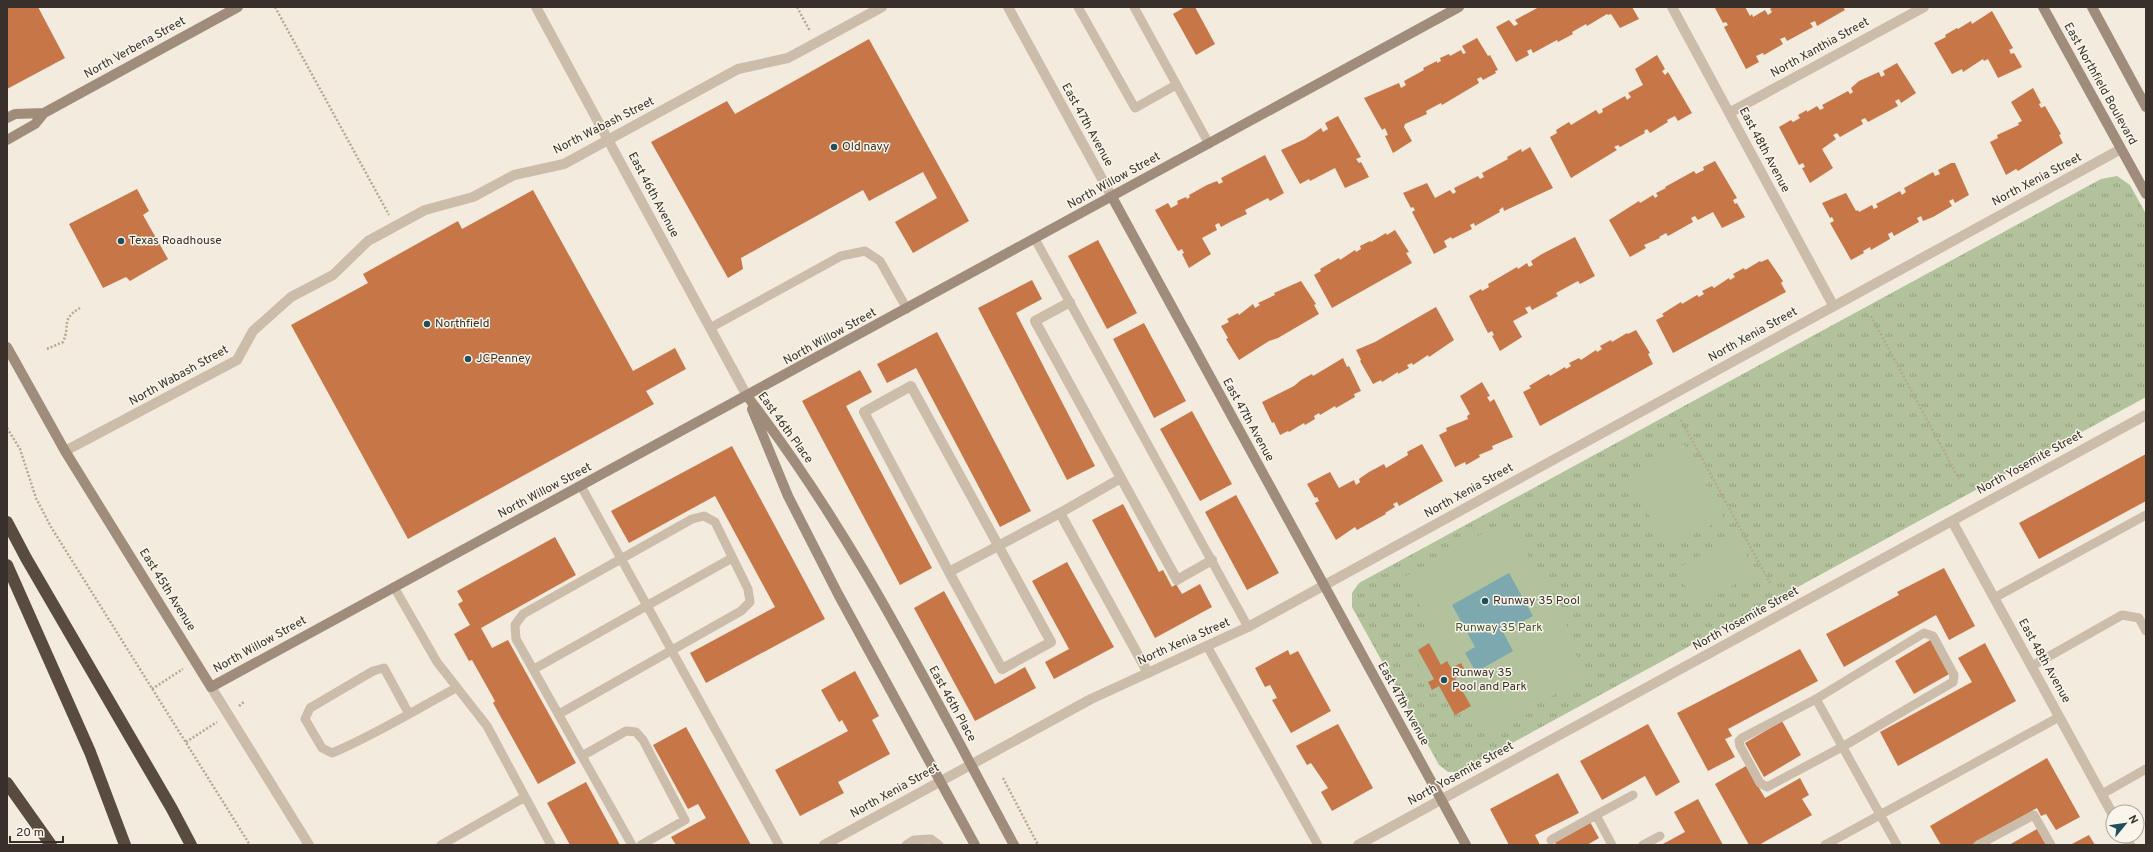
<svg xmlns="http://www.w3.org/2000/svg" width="2153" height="852" font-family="Overpass,sans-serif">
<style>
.grass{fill:url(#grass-tufts)}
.pitch{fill:#b1c29d}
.water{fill:#7ca8b0}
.building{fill:#c77648}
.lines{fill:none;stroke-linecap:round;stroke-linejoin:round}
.path{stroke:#b7a793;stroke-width:2.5;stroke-dasharray:2 2;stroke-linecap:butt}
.lane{stroke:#cbbda9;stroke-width:9}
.street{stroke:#cbbda9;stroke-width:10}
.secondary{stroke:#9f8c7a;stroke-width:10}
.highway{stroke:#594b40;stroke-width:12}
.poi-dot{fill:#1e4f5a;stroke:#faf5ea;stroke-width:1.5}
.labels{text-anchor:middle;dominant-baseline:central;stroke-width:3;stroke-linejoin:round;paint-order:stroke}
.street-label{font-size:12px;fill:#383029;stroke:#faf5ea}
.poi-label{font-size:12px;fill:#383029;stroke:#faf5ea;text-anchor:start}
.park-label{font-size:12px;fill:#42572d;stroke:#faf5ea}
</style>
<defs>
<pattern id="grass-tufts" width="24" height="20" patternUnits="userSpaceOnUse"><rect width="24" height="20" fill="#b1c29d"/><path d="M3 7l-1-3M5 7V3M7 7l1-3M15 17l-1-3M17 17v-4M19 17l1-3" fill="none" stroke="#919e80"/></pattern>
</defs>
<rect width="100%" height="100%" fill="#f3ebde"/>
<path class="grass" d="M2117,176L2130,185L2146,214V397L1459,772H1448L1439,765L1352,607V593L1359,583L2101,179Z"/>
<path class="pitch" d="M1684,444L1724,518L1667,549L1628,475Z
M1508,519L1578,646L1573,649L1589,676L1486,732L1471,706L1455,715L1439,686L1432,690L1405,641L1431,626L1404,577Z
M1736,536L1756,573L1696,606L1676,569Z"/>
<path class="water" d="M1509,573L1533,616L1503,632L1513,651L1476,672L1465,653L1475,647L1452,605Z"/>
<path class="building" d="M10,7H38L65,58L7,89V9Z
M1185,7H1195L1215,44L1196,55L1173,14Z
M1539,7H1632L1639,19L1620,28L1611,14L1608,15L1607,14L1587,26L1586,24L1572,32L1573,34L1558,42L1557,40L1533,53L1531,49L1527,51L1529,55L1516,62L1496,27L1509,20L1514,26L1518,24L1515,20Z
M1717,7H1745L1750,16L1752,14L1753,17L1765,10L1768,15L1772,12L1770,9L1773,7H1843L1845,10L1817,26L1815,21L1810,23L1813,27L1787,41L1785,37L1780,39L1783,44L1764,55L1763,53L1756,56L1759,62L1746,69L1724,27L1728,25L1726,22L1723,23L1715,8Z
M1992,11L2013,48L2009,50L2011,54L2014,53L2022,67L1998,78L1988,59L1984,61L1983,59L1963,72L1962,69L1952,74L1934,43L1946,37L1945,35L1957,28L1958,29L1971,21L1972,24Z
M1477,38L1488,56L1490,55L1498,70L1495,71L1496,73L1483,80L1481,77L1477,79L1479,83L1442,105L1441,103L1426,111L1427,114L1405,124L1404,127L1412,141L1393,153L1385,136L1388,135L1385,128L1382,130L1364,98L1399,83L1401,88L1406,85L1404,81L1424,70L1423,68L1437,61V63L1441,61L1440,58L1449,54L1450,56L1461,50L1463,54L1466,53L1462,46Z
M869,39L969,221L913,253L895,222L937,198L923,172L869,201L863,190L741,258L743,269L728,278L651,142L727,101L735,114Z
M1657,55L1665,69L1662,71L1665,75L1668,72L1692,113L1678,121L1675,116L1667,120L1668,122L1650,133L1647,129L1644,131L1645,133L1620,147L1618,145L1614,147L1617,150L1571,178L1550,137L1557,133L1556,130L1569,122L1571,125L1596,110L1599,114L1603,112L1602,109L1625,96L1627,100L1631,97L1628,93L1643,85L1635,69Z
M1897,63L1916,93L1901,103L1899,99L1895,101L1898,106L1868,122L1865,118L1861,120L1863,124L1840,137L1837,133L1833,135L1836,139L1822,149L1833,168L1810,183L1802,168L1805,167L1803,163L1799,165L1779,127L1791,120L1793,122L1800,118L1798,115L1807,110V112L1817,106L1820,110L1824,108L1822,105L1848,91L1850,94L1853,92L1851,88L1859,81L1879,72L1881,77L1885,75L1883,71Z
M2033,88L2041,103L2039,104L2041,108L2045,106L2061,134L2059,135L2063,143L2018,171L2016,169L2006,175L1990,142L1998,138L1997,135L2019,125L2018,123L2022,121L2011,102Z
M1338,116L1361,157L1356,159L1359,163L1361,162L1369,177L1345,188L1335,168L1310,181L1309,179L1300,184L1281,150L1305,139L1321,128L1323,132L1328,129L1325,123Z
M1530,147L1553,188L1504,211L1503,207L1499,210L1500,212L1475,226L1474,223L1470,225L1472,229L1452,239L1451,237L1444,241L1447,247L1434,254L1412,212L1415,210L1413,207L1411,208L1403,193L1427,183L1435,198L1450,190L1453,194L1456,192L1454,188L1478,176L1480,179L1484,177L1482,173L1508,159L1507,157L1521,149L1522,152Z
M1265,155L1284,193L1270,201L1268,198L1245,210L1247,214L1232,221L1221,227L1219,223L1215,225L1217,230L1202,238L1211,254L1189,268L1182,254L1184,253L1182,249L1178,251L1155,210L1168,203L1171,208L1178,204L1177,201L1186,197L1187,199L1190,197L1189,195L1207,185L1217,181L1219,184L1223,182L1221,178Z
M1715,161L1737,198L1733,200L1735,204L1737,203L1745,217L1722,228L1713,212L1698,220L1695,216L1691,218L1693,222L1668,236L1666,233L1659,237L1660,238L1644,245L1646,248L1630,257L1609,220L1639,201L1640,203L1653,195L1655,198L1658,196L1656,193L1666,188L1665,187L1694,171L1696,174L1704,170L1703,167Z
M1951,163H1955L1969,195L1955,203L1953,199L1949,201L1952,206L1933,217L1923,221L1921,216L1917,218L1919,222L1894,236L1892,232L1888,234L1890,239L1871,250L1870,247L1863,251L1864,253L1851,260L1830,223L1834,221L1832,217L1830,218L1822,203L1846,193L1856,211L1858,210L1859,212L1872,205L1874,209L1878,207L1876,204L1900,191L1902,195L1906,192L1904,188L1933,172L1935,176L1940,174L1938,170Z
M137,189L149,211L143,215L168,259L130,281L126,277L103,288L69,224Z
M533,190L633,371L675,348L686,369L646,391L654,404L408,539L291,325L368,283L363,274L458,221L462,229Z
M1395,230L1409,252L1406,253L1412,263L1332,308L1314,275L1321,271L1320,269L1339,258L1340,260L1355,250L1356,252L1361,249L1360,246L1370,241L1371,242L1386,233L1387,235Z
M1575,237L1595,276L1580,284L1578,281L1556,293L1558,296L1532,310L1530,306L1525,308L1528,313L1513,321L1522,337L1500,351L1492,336L1494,335L1492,331L1488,333L1469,296L1481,289L1482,291L1489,287L1488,284L1517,267L1518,269L1527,263L1529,267L1533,265L1531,261L1542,254Z
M1098,240L1137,313L1107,329L1068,256Z
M1768,259L1783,281L1781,283L1786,292L1673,353L1656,320L1664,316L1662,314L1681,302L1682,304L1697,295L1699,297L1704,294L1702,291L1712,286L1714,288L1729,278L1730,280L1735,277L1733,274L1744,268L1745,270L1760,261L1761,262Z
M1032,280L1042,299L1016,313L1095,466L1067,480L978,308Z
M1301,281L1316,304L1314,305L1319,314L1278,338L1269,341L1239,360L1226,339L1228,338L1221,326L1229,322L1227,319L1238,313L1239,315L1253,304L1255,308L1260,305L1258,303L1275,295L1274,293Z
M1436,307L1454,340L1429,357L1428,355L1413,365L1412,363L1407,365L1409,368L1398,374V372L1382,382L1381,380L1373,384L1360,361L1361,360L1356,350L1375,342Z
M1144,323L1186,401L1154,418L1113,339Z
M1636,330L1650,353L1648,354L1653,364L1540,426L1523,392L1531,388L1529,386L1549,374L1550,376L1565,367L1566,369L1571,366L1569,363L1579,358L1581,360L1596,350L1597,352L1602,349L1600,346L1611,340L1612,342L1627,333L1628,334Z
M937,332L1031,511L1000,527L916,368L887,383L877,364Z
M1343,358L1347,367L1349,366L1361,391L1354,394L1355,397L1336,408L1335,406L1320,415L1319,413L1314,416L1315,419L1305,425L1304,423L1289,432L1288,431L1280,435L1274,422L1272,423L1262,402L1294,386L1301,380L1312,374L1313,376Z
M860,370L872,392L846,406L932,568L900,585L802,401Z
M1482,382L1490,396L1487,397L1490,402L1494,399L1513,437L1492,446L1493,449L1479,455L1480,457L1466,465L1465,462L1455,467L1439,435L1447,431L1446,428L1468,419L1467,416L1470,414L1460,396Z
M1192,411L1232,484L1200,501L1160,429Z
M1422,444L1443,481L1399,506L1397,502L1393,504L1395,507L1385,513L1386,514L1357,530L1355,527L1336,540L1315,503L1319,501L1317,497L1315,498L1307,484L1330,472L1339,488L1354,480L1356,485L1360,482L1359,479L1369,472L1384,464L1386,468L1408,455L1407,452Z
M732,446L825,619L706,683L690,653L775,607L715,496L629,543L611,511Z
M2146,454V501L2039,559L2019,523Z
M1236,495L1279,573L1247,590L1205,512Z
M1123,504L1159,572L1163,570L1172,587L1176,584L1182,594L1200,584L1212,607L1155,638L1092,520Z
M555,537L576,575L481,628L492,648L508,640L576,763L538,784L493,703L495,701L472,660L469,661L454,634L470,625L458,604L463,601L457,591Z
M1067,562L1114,647L1054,679L1045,662L1069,649L1032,581Z
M1944,568L1975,626L1949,640L1936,615L1844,667L1826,634L1899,595L1897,592Z
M944,591L995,684L1025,667L1036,688L975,721L914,608Z
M1932,639L1951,673L1914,694L1895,661Z
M1429,643L1441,665L1447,661L1451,668L1461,663L1466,672L1455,678L1471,706L1455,715L1439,686L1432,690L1428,682L1434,679L1418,650Z
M1985,643L2016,701L1898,766L1880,732L1972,682L1958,658Z
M1800,649L1818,681L1728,729L1732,736L1725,739L1735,757L1708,771L1677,713Z
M1288,650L1290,655L1298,651L1331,711L1291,733L1272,700L1277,698L1270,685L1265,687L1255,668Z
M855,671L879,716L872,720L890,754L838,782L844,793L800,816L775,770L848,731L842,720L839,722L821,690Z
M1782,721L1801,755L1764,777L1745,743Z
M1338,724L1373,788L1332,811L1321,792L1328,788L1311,763L1307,765L1296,746Z
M1648,724L1680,782L1656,796L1645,776L1602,800L1580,761Z
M686,727L751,845H676L671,837L706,818L698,804L688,809L653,745Z
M2047,758L2080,817L2056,830L2046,814L2041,816L2037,808L1971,845H1941L1930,826Z
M1746,766L1765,798L1800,778L1809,795L1802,799L1812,815L1759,845H1749L1715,784Z
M1558,773L1579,813L1535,835L1540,845H1509L1490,809Z
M586,782L620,845H570L547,803Z
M1698,799L1723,845H1661L1685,832L1674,812Z
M1590,822L1599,838L1587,845H1556L1555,842Z
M2037,829L2046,845H2009Z
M2089,835L2095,845H2070Z"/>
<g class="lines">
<path class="path" d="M275,7L389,215
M797,7L810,31
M1871,316L1959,479
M47,349L63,342C71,324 60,320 80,308
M1681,420L1770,583
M7,428L20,449L36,498L51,527L250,845
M152,689L183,669
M239,706L245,701
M186,742L217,722
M1003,778L1038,845"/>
<path class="lane" d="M1078,7L1135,108L1176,85
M1134,7L1209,144
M1035,239L1248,627
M710,328L841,256L865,251L880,261L907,309
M581,486L779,845
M394,587L437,662L487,726L551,845
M1994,598L2146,515
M1924,633L1933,636L1954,675L1953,682L1842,747L1767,787L1760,783L1740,746L1739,741L1742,738L1816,699Z
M1207,646L1318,845
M2032,666L2122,615L2139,618L2146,631
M534,669L732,558
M1816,699L1897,845
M409,714L384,668L373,671L310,708L305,719L322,748L332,753C375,735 415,710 456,688
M559,714L741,611L750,602L748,589L715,522L704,516L692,519L523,614L515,625L516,639L632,845
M582,756L626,731L636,732L643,740L685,820L641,845
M2102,794L2146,769
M1596,815L1633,795
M1551,840L1596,815L1612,845
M441,845L525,797
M906,845L914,840L931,839L939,845
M1643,845L1660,836
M1825,845L2059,717
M1978,845L2034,815L2051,845"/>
<path class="street" d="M536,7L747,396
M1008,7L1112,197
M1672,7L1833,305
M1729,113L1924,7
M1070,302L1035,321L1121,478
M65,451L237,360L253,331L291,297L333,275L368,241L425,210L473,197L514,175L564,164L738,69L788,58L882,7
M1060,513L1121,478L1177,580L1212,560
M1952,521L2113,815
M949,572L864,412L911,386L1051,642L1002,669L949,572L1060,513L1148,673
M211,687L309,845
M2125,836L2130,845
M824,845L1091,699L1248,627L2121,149
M1358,845L2146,415"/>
<path class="secondary" d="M2043,7L2146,194
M2092,7L2146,107
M7,118L15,114L44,113
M7,140L35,124L44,113L238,7
M1112,197L1466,845
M7,347L65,451L211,687L1459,7
M747,396C854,534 931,692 1014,845
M752,409L788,496L838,594L975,845"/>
<path class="highway" d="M7,522L26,558L172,809L191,845
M7,565L90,752L125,845
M7,783L51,845"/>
</g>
<g class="poi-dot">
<circle cx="834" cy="147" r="4"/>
<circle cx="121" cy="241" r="4"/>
<circle cx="427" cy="324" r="4"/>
<circle cx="468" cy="359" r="4"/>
<circle cx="1485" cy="601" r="4"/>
<circle cx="1444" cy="680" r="4"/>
</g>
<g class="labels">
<g class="street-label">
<text transform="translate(135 48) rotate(-29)">North Verbena Street</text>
<text transform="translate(1820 48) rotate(-29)">North Xanthia Street</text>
<text transform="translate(2100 84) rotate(61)">East Northfield Boulevard</text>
<text transform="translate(1087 125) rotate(61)">East 47th Avenue</text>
<text transform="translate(604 126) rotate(-27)">North Wabash Street</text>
<text transform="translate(1764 150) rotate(62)">East 48th Avenue</text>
<text transform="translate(2037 180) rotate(-28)">North Xenia Street</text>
<text transform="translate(1114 181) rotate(-29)">North Willow Street</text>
<text transform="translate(653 195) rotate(62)">East 46th Avenue</text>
<text transform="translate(1753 335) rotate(-29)">North Xenia Street</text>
<text transform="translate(830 337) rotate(-29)">North Willow Street</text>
<text transform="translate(179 376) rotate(-29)">North Wabash Street</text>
<text transform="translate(1248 420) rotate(61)">East 47th Avenue</text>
<text transform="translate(785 428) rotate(54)">East 46th Place</text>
<text transform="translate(2030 463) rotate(-29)">North Yosemite Street</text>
<text transform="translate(545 491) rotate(-28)">North Willow Street</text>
<text transform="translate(1469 491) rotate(-29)">North Xenia Street</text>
<text transform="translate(167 590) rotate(58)">East 45th Avenue</text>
<text transform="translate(1746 619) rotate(-29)">North Yosemite Street</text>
<text transform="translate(1184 642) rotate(-24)">North Xenia Street</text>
<text transform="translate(260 645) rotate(-29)">North Willow Street</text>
<text transform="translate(2044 661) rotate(61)">East 48th Avenue</text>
<text transform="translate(952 704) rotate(61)">East 46th Place</text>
<text transform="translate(1403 704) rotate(61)">East 47th Avenue</text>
<text transform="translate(1461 774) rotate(-29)">North Yosemite Street</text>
<text transform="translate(895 791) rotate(-29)">North Xenia Street</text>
</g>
<g class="poi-label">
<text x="842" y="147">Old navy</text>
<text x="129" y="241">Texas Roadhouse</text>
<text x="435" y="324">Northfield</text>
<text x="476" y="359">JCPenney</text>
<text x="1493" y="601">Runway 35 Pool</text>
<text x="1452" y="673">Runway 35<tspan x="1452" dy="14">Pool and Park</tspan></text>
</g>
<g class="park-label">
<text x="1499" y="628">Runway 35 Park</text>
</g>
</g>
<rect width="2153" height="852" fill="none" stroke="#383029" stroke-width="16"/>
<g transform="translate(2125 824) rotate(61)"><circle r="19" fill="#faf5ea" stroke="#aca69d"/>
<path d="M0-3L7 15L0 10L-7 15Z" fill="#1e4f5a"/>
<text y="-6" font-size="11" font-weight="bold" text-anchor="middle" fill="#383029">N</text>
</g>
<path d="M10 836v6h53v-6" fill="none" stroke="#383029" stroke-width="2"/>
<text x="16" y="836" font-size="12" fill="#383029" stroke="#faf5ea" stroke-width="3" paint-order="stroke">20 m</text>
</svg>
